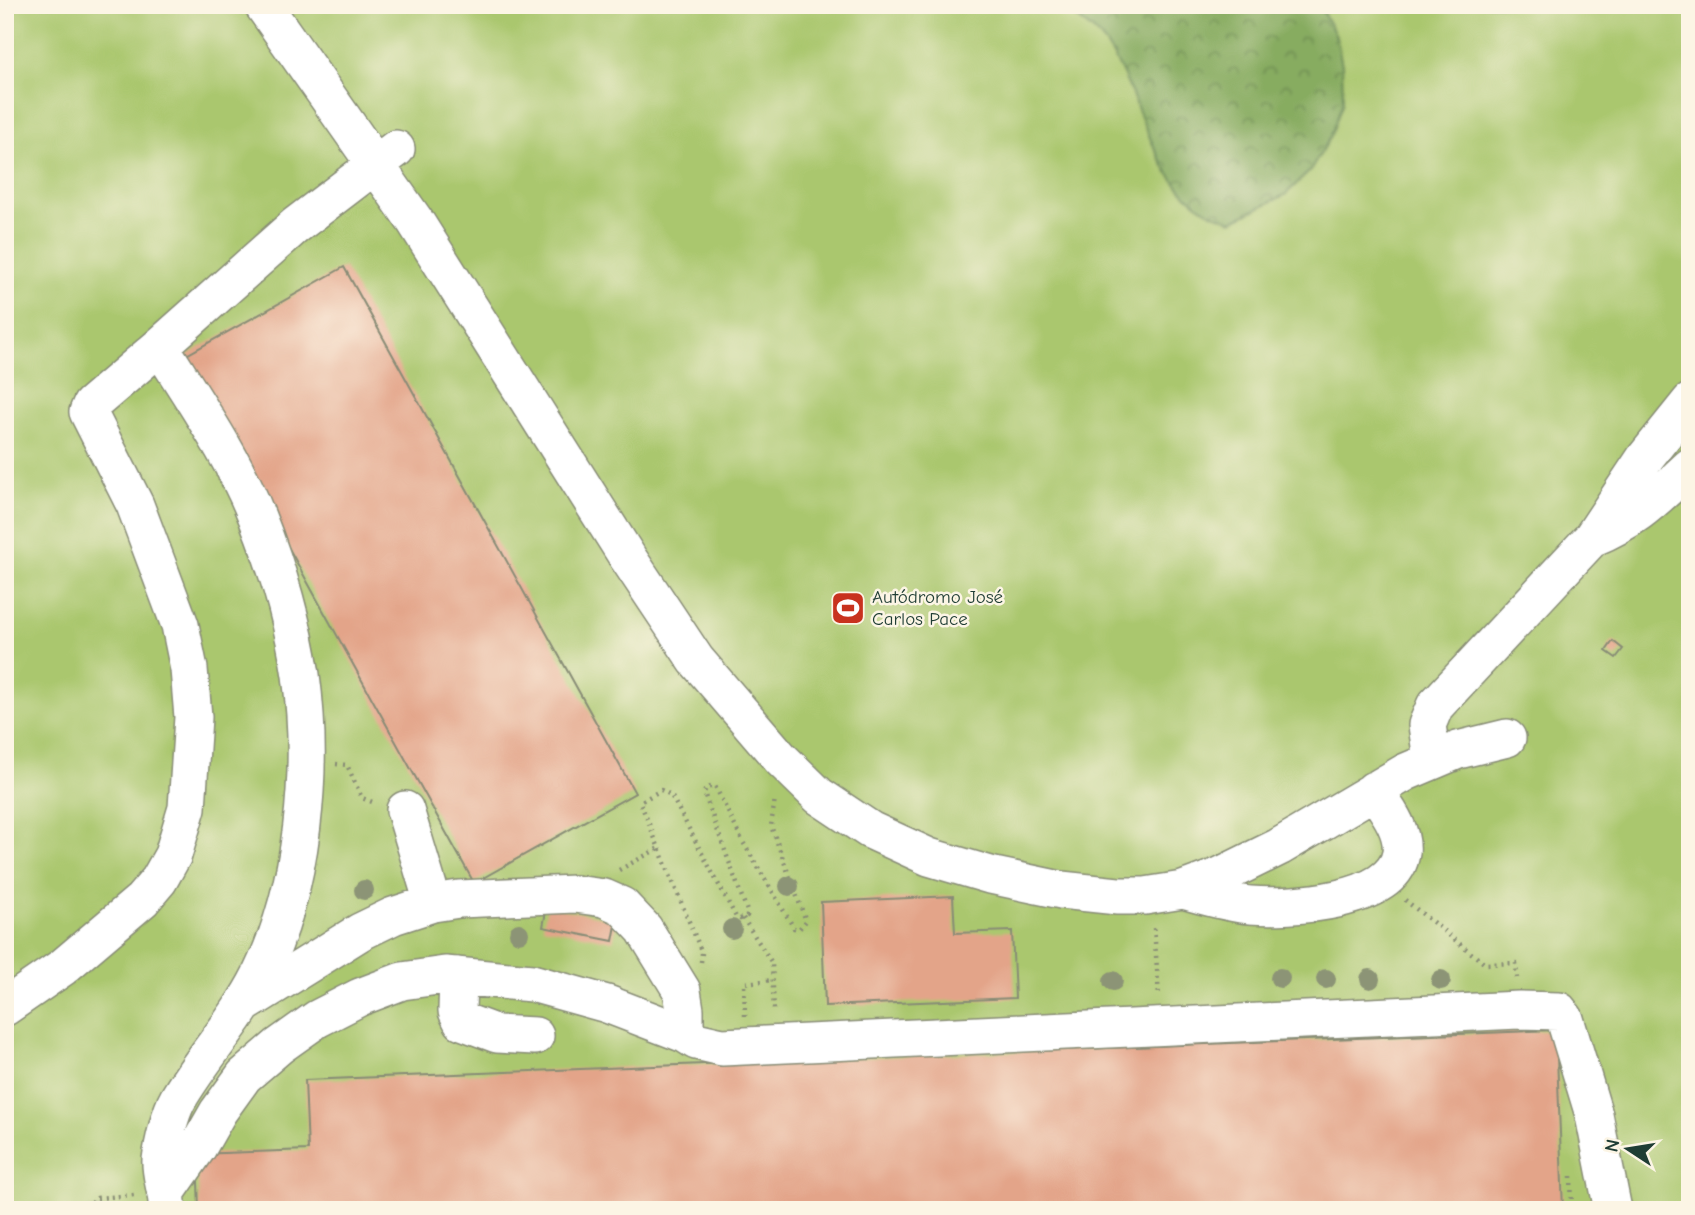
<svg xmlns="http://www.w3.org/2000/svg" width="1695" height="1215" font-family="'Comic Neue',sans-serif">
<style>
.grass{fill:#aac76e;stroke:#648251;stroke-width:2}
.forest{fill:url(#forest-crowns);stroke:#53744a;stroke-width:2}
.building{fill:#e3a489}
.lines{fill:none;stroke-linecap:round;stroke-linejoin:round}
.minor-casing{stroke:#888c76;stroke-width:40}
.path{stroke:#888c76;stroke-width:4.5;stroke-dasharray:2 5;stroke-linecap:butt}
.minor{stroke:#fff;stroke-width:37}
.tree{fill:#8c9476}
.labels{text-anchor:middle;dominant-baseline:central;stroke-width:5;stroke-linejoin:round;paint-order:stroke}
.poi-label{font-size:19px;fill:#1f3d34;stroke:#fcf5e5;text-anchor:start}
</style>
<defs>
<pattern id="forest-crowns" width="20" height="18" patternUnits="userSpaceOnUse" patternTransform="scale(1.75)"><rect width="20" height="18" fill="#87ac61"/><path d="M2 6a3 3 0 1 1 6 0M12 15a3 3 0 1 1 6 0" fill="none" stroke="#6e8d51"/></pattern>
</defs>
<rect width="100%" height="100%" fill="#fcf5e5"/>
<filter id="ink" filterUnits="userSpaceOnUse"><feTurbulence type="fractalNoise" baseFrequency=".0143" numOctaves="2"/><feDisplacementMap in="SourceGraphic" scale="14" xChannelSelector="R" yChannelSelector="G"/><feConvolveMatrix kernelMatrix="1 2 1 2 8 2 1 2 1" color-interpolation-filters="sRGB"/></filter>
<filter id="wash" filterUnits="userSpaceOnUse"><feTurbulence type="fractalNoise" baseFrequency=".00686" numOctaves="4" result="noise"/><feDisplacementMap in="SourceGraphic" scale="28" xChannelSelector="R" yChannelSelector="G"/><feGaussianBlur stdDeviation="1.57" result="paint"/><feColorMatrix in="noise" values="0 0 0 0 0 0 0 0 0 0 0 0 0 0 0 0 0 1.4 0 .05"/><feComposite in="paint" operator="in"/></filter>
<g filter="url(#wash)">
<rect width="100%" height="100%" fill="#f0dbb9"/>
<path class="grass" d="M5,5H1690V1210H5Z"/>
<path class="forest" d="M1056,5H1319L1336,36L1342,65L1343,101L1330,138L1310,171L1285,195L1232,221C1223,217 1211,214 1203,208C1149,173 1142,99 1109,49C1097,29 1075,17 1056,5Z"/>
<g id="blocks">
<path class="building" d="M344,267L635,793L474,883L183,357Z
M1613,641L1623,649L1616,658L1606,651Z
M953,896L955,933L1012,931L1015,998L825,1006L821,902Z
M547,906L617,920L613,941L543,927Z
M1556,1030L1563,1210H199L197,1154L308,1150L305,1080Z"/>
</g>
</g>
<g filter="url(#ink)">
<use href="#blocks" fill-opacity="0" stroke="#888c76" stroke-width="2"/>
<g class="lines">
<g class="minor-casing">
<path id="minor" d="M263,5L415,221L628,558L696,660L781,759L819,796L870,830L929,857L990,875L1061,890L1118,896H1145L1183,890L1220,876L1279,847L1406,772L1458,750L1507,738
M1592,538C1636,520 1656,498 1690,467
M1432,760L1427,725L1435,706L1591,539L1645,458L1690,402
M405,810L433,903
M1183,890C1205,896 1227,903 1250,905C1289,908 1394,903 1401,853C1404,830 1386,808 1374,790
M458,976L457,1011L462,1021L497,1034L535,1036
M246,1003L360,932L393,916L433,903L459,899L575,894L604,898L622,906L644,929L682,991L685,1010V1034
M5,1007L63,967L142,900L159,880L173,855L187,808L193,717L189,669L180,625L135,505L88,412L91,405L160,346
M166,1193L198,1147L218,1112L244,1076L279,1046L317,1019L360,997L402,981L445,975L532,983L607,1004L685,1034L696,1041L722,1047L1519,1010L1559,1011L1565,1019L1594,1115L1613,1210
M167,1202C166,1188 160,1173 161,1160C163,1143 170,1113 178,1099C203,1056 238,1020 260,976C303,888 314,771 301,675C293,621 277,567 257,517C233,456 194,401 160,346L295,226L396,149"/>
</g>
<path class="path" d="M336,764L347,765L362,798L375,803
M619,870L659,848
M1405,900L1485,964L1516,963L1517,978
M743,918L772,963L774,1013
M1154,928L1159,996
M701,962L702,953L640,802L661,790L671,795L736,917L740,919L747,916V911L704,793L706,788L715,786L743,842L794,928L799,929L806,921L771,826L775,798
M745,1016L744,983L773,980
M1571,1176L1572,1210
M93,1210L92,1203L97,1198L134,1195"/>
<use href="#minor" class="minor"/>
</g>
<g class="tree">
<circle cx="789" cy="886" r="10"/>
<circle cx="364" cy="890" r="10"/>
<circle cx="732" cy="929" r="10"/>
<circle cx="519" cy="933" r="10"/>
<circle cx="1280" cy="978" r="10"/>
<circle cx="1326" cy="979" r="10"/>
<circle cx="1370" cy="979" r="10"/>
<circle cx="1441" cy="980" r="10"/>
<circle cx="1113" cy="981" r="10"/>
</g>
</g>
<defs>
<g id="stadium-square" transform="scale(1.75)"><rect x="-9" y="-9" width="18" height="18" rx="4" fill="#c8321e" stroke="#fcf5e5"/><path d="M0-5a6.5 5 0 1 0 0 10a6.5 5 0 1 0 0-10ZM-3.5-1.8h7v3.6h-7Z" fill="#fff"/></g>
</defs>
<g fill-rule="evenodd">
<use href="#stadium-square" x="848" y="608"/>
</g>
<g class="labels">
<g class="poi-label">
<text x="872" y="597">Autódromo José<tspan x="872" dy="22">Carlos Pace</tspan></text>
</g>
</g>
<rect width="1695" height="1215" fill="none" stroke="#fcf5e5" stroke-width="28"/>
<g transform="translate(1628 1149) rotate(282)" stroke="#fcf5e5" stroke-width="5" paint-order="stroke">
<path d="M0-5L12 26L0 18L-12 26Z" fill="#1f3d34"/>
<text y="-10" font-size="19" font-weight="bold" text-anchor="middle" fill="#1f3d34">N</text>
</g>
</svg>
